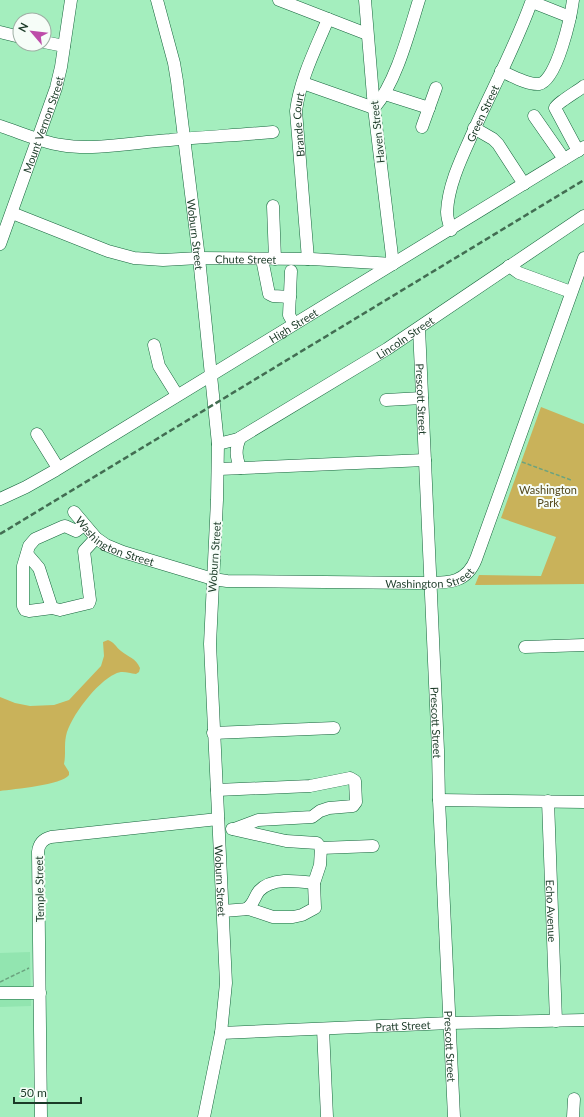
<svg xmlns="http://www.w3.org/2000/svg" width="584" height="1117" font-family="Lato,sans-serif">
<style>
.built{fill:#92e5b0}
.green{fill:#c9b25a}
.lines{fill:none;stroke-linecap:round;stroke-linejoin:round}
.minor-casing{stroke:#16643c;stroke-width:13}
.path{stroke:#6ba37f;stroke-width:1.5;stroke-dasharray:4 2;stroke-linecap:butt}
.minor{stroke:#fff;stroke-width:12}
.rail{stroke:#426d52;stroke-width:2.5;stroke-dasharray:6 3;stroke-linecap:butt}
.labels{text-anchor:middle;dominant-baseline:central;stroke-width:4;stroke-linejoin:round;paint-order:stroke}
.street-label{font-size:11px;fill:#1b3a27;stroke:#f6fdf8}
.park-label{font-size:11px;fill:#52471a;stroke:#f6fdf8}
</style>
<rect width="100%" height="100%" fill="#a4eebe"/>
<path class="built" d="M30,952L31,1006L0,1007V953Z"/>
<path class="green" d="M541,407L584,424V584L475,585L479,575L541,576L556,537L501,518Z
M108,640C114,642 116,647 121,651C128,657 136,658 140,668L139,672L136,674C128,673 122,670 115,674C97,682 70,717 66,736C64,745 66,754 64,764L69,772V775C62,785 14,789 0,791V697L15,703L30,706L54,705L69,700L101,666L104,656L103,642Z"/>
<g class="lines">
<g class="minor-casing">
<g id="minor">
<path id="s1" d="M157,0L174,63L177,81L199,258L218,444L217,500L210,644L226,983L221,1033L204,1117"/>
<path d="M279,0L367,34"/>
<path d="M532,2L570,17"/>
<path d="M0,32L20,37"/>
<path d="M44,42L64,46"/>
<path d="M501,71C512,76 528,85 539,84C557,81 571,16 573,0"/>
<path d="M303,83L374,108"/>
<path d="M385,94L429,108"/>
<path d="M374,108C396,83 409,32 419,0"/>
<path d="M534,116L564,159"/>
<path d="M0,126C19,132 41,142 61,145C95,151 135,142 170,140C204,137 238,135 273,132"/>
<path d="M422,127L436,88"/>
<path d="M474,128L493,139L498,144L524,184"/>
<path d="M578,151L555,108C557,103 578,91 584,86"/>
<path d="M273,206L275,259"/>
<path id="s2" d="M12,213L108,251L134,258L163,260L199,258L312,259L393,264L374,108L365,0"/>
<path id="s3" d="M451,230C449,224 447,218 447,212C448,187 460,161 470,139C490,93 515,48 532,0"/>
<path id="s4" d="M0,244L56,88L61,67L71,0"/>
<path d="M262,259L269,294L273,296L290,297"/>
<path id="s5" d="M308,259L296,111C300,79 316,48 328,19"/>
<path d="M509,266L519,273L571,292"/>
<path d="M291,271L289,315L294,324"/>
<path id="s6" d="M419,328L438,750L439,800L454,1117"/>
<path d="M154,345L159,366L177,395"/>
<path d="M386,400L422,398"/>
<path d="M37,434L58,468"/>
<path id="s7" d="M218,444L238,439L387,349L584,216"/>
<path d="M240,468C236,456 235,450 240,438"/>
<path d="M219,469L425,460"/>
<path id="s8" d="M0,499L26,487L56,470L584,147"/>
<path id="s9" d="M74,512L96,538L106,545L123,552L213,579L227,581L418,583C442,582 465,587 476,559L584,258"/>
<path d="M84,525L76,531L65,526L62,527L35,539L29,546L23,566V606L25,610L29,611L52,608L60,610L89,603L90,600L84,551L96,538"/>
<path d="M27,554L39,568L52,608"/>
<path d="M525,647L584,645"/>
<path d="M213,733L334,728"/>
<path d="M217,790L310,786L350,778L355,781L356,802L353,806L329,808L320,811L312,817L258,820L234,829"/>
<path d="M439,800L584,802"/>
<path id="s10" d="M548,801L556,1021"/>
<path d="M321,848L373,846"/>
<path d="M246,909C254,905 254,897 259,891C272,877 298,881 314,883"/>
<path d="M223,911L249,909L273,917H293L302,915L315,908L314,883L320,865L321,848L317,843L286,841L232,829"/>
<path d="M0,993H40"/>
<path d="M323,1029L327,1117"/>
<path id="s11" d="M221,1033L450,1023L584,1020"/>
<path d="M41,1117L38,852C39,843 43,839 51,837L218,819"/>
<path d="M573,1117L574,1099"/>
</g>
</g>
<path class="path" d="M522,462L571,480
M0,982L29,968"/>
<use href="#minor" class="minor"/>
<path class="rail" d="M0,534L584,180"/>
</g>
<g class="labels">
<g class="street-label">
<text stroke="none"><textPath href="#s3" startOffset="124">Green Street</textPath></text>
<text stroke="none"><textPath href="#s4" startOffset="127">Mount Vernon Street</textPath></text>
<text stroke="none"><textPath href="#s5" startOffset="135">Brande Court</textPath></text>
<text transform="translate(377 132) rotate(-96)">Haven Street</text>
<text stroke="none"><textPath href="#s1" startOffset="238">Woburn Street</textPath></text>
<text stroke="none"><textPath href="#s2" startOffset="242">Chute Street</textPath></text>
<text stroke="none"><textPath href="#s8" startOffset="341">High Street</textPath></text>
<text stroke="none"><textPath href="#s7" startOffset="216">Lincoln Street</textPath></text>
<text stroke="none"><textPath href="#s6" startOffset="71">Prescott Street</textPath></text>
<text stroke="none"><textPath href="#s9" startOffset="52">Washington Street</textPath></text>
<text transform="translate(214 557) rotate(-86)">Woburn Street</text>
<text stroke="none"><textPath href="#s9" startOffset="376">Washington Street</textPath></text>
<text stroke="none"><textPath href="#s6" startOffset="395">Prescott Street</textPath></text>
<text stroke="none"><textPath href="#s1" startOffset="886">Woburn Street</textPath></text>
<text transform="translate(39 889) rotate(-91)">Temple Street</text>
<text stroke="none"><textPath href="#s10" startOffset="110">Echo Avenue</textPath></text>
<text stroke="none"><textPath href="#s11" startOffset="182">Pratt Street</textPath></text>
<text stroke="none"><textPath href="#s6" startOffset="719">Prescott Street</textPath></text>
</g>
<g class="park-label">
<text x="548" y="489">Washington<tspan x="548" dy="13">Park</tspan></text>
</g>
</g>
<g transform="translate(32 32) rotate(298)"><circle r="19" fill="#f6fdf8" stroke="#9eafa4"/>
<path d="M0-3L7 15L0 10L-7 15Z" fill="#bd4ca9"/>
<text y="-6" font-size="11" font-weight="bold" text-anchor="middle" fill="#1b3a27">N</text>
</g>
<path d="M14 1097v6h67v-6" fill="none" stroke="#1b3a27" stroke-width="2"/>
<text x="20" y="1097" font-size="12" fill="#1b3a27" stroke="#f6fdf8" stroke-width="3" paint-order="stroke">50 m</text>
</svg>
